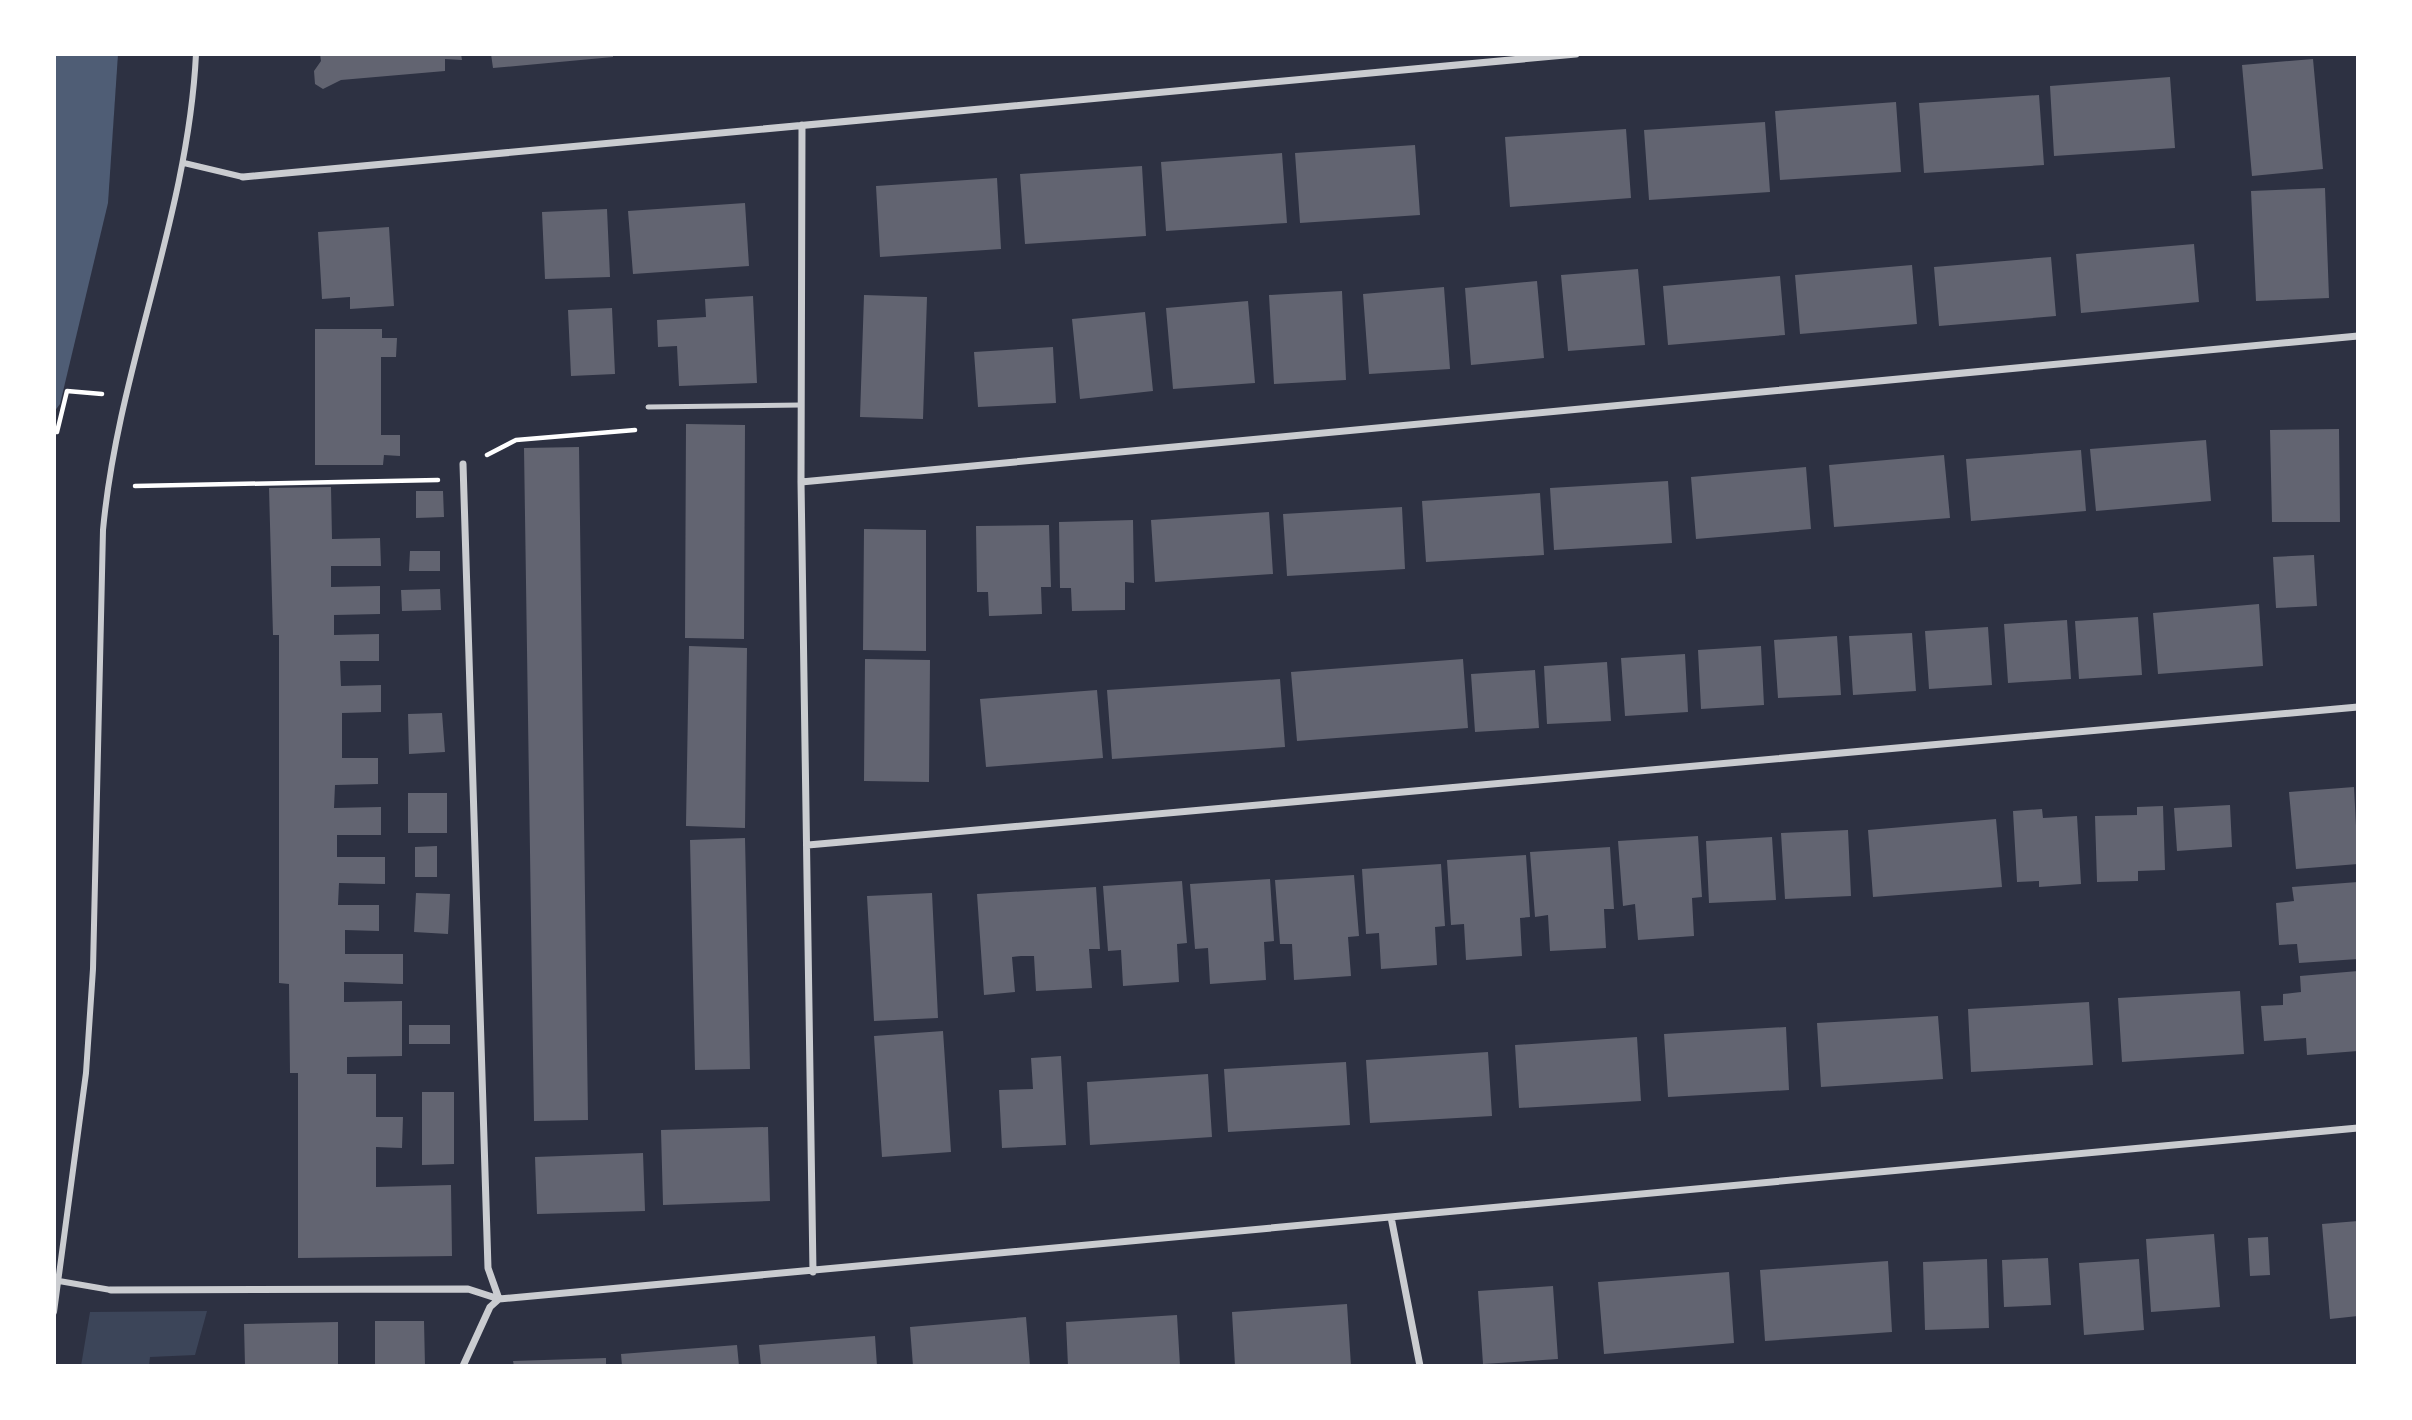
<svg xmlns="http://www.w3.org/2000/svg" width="2412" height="1420" font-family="'Source Sans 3',sans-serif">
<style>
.green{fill:#3c4559}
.water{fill:#4f5d75}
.building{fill:#626471}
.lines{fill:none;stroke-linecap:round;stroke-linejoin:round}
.path{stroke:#fff;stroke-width:4.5}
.service{stroke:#caccd0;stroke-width:5}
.pedestrian{stroke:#caccd0;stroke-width:6}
.minor{stroke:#caccd0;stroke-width:7}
</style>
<rect width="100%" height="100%" fill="#2d3142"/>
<path class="green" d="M207,1311L195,1355L150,1357L149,1366H81L90,1312Z"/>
<path class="water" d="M54,54H118L108,203L60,404L54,412Z"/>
<path class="building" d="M320,54H461L462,60L445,59V71L341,80L323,89L315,84L314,71L321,61Z
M491,54H613V57L493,68Z
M2313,59L2323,169L2252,176L2242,65Z
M2170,77L2175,148L2054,156L2050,86Z
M2039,95L2044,165L1924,173L1919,103Z
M1896,102L1901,172L1780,180L1775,111Z
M1765,122L1770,192L1649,200L1644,130Z
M1626,129L1631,198L1510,207L1505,137Z
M1415,145L1420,215L1300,223L1295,153Z
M1282,153L1287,223L1166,231L1161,162Z
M1142,166L1146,236L1025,244L1020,174Z
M997,178L1001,249L880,257L876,186Z
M2325,188L2329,298L2256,301L2251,191Z
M745,203L749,266L633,274L628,211Z
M607,209L610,277L545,279L542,212Z
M389,227L394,306L350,309V297L322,299L318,232Z
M2194,244L2199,302L2081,313L2076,254Z
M2051,257L2056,316L1939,326L1934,267Z
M1912,265L1917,324L1800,334L1795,275Z
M1638,269L1645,345L1568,351L1561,275Z
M1780,276L1785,335L1668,345L1663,286Z
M1537,281L1544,358L1471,365L1465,288Z
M1444,287L1450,369L1369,374L1363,294Z
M1342,291L1346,380L1274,384L1269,295Z
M864,295L927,297L923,419L860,417Z
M753,296L757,383L679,386L677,346L658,347L657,320L706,317L705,299Z
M1248,301L1255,383L1173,389L1166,308Z
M612,308L615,374L571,376L568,310Z
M1145,312L1153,391L1080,399L1072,319Z
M315,329H382V338H397L396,357H381V435H400V456L384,455L383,465H315Z
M1053,347L1056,403L978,407L974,352Z
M686,424L745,425L744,639L685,638Z
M2339,429L2340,522H2272L2270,430Z
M2206,440L2211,501L2096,511L2090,449Z
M579,447L588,1120L534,1121L524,448Z
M2081,450L2086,511L1971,521L1966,459Z
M1944,455L1950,518L1834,527L1829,465Z
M1806,467L1811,529L1696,539L1691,477Z
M1668,481L1672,543L1554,550L1550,488Z
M331,487L332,539L380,538L381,566H331V587L380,586V614L334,615V635L379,634V661H340L341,686L381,685V712L342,713V758H378V784L335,785L334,808L381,807V835H337V857H385V884L339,883L338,905H379V931L345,930V954H403V984L344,982V1002L402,1001V1056L347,1057V1074H376V1117H403L402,1148L376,1147V1187L451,1185L452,1256L298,1258V1073H290L289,984L279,983V635H273L269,488Z
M416,491H443L444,517L416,518Z
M1540,493L1544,555L1426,562L1422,501Z
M1402,507L1405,569L1287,576L1283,514Z
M1269,512L1273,574L1155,582L1151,520Z
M1133,520L1134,583L1125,582V610L1072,611L1071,588H1060L1059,522Z
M1049,525L1051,587H1041L1042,614L989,616L988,592H977L976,526Z
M864,529L926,530V651L863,650Z
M410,551H440V571H409Z
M2314,555L2317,606L2276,608L2273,557Z
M440,589L441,610L402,611L401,590Z
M2259,604L2263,666L2158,674L2153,613Z
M2138,617L2142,675L2079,679L2075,621Z
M2067,620L2071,679L2008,683L2004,624Z
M1988,627L1992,685L1929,689L1925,631Z
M1912,633L1916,691L1853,695L1849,636Z
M1837,636L1841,695L1778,698L1774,640Z
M689,646L747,648L745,828L686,826Z
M1761,646L1764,705L1701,709L1698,650Z
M1685,654L1688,712L1625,716L1621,658Z
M865,659L930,660L929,782L864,781Z
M1463,659L1468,728L1297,741L1291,672Z
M1607,662L1611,721L1547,724L1544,666Z
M1535,670L1539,728L1475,732L1471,674Z
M1280,679L1285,747L1112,759L1107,690Z
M1097,690L1103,758L986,767L980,699Z
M442,713L445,752L409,754L408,714Z
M2354,787L2358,864L2296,869L2289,792Z
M408,793H447V833H408Z
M2230,805L2232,847L2177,851L2174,808Z
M2163,806L2165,870L2138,871V881L2097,882L2095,816L2137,815V807Z
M2042,809L2043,818L2077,816L2081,884L2039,887V881L2017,882L2013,811Z
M1996,819L2002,887L1873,897L1868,830Z
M1848,830L1851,896L1785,899L1781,833Z
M1698,836L1702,897L1692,898L1694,936L1638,940L1635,904L1623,906L1618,841Z
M1772,837L1776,900L1709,903L1706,841Z
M745,838L750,1069L695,1070L690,840Z
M437,846V877H415V847Z
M1610,847L1614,909H1604L1606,948L1550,951L1548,915L1535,917L1530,852Z
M1526,855L1530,917L1520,918L1522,956L1466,960L1464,924L1451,925L1447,860Z
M1441,864L1445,926L1435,927L1437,965L1381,969L1379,933L1366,934L1362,869Z
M1354,875L1359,936L1348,937L1351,976L1294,980L1292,944H1280L1275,880Z
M1270,879L1274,941L1264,942L1266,980L1210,984L1208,948L1195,949L1190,884Z
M1182,881L1187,943L1177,944L1179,982L1123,986L1121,950L1108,951L1103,886Z
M2358,882V959L2299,963L2297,944L2279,945L2276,903L2294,901L2292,887Z
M1096,887L1100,949H1089L1092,988L1036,991L1034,956H1021L1012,957L1015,992L984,995L977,894Z
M416,893L450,894L448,934L414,932Z
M932,893L938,1018L874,1021L867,896Z
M2358,971V1051L2307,1055L2306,1038L2264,1041L2261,1006L2283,1005V994L2301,992L2300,976Z
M2240,991L2244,1054L2122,1062L2118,998Z
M2089,1002L2093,1065L1971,1072L1968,1009Z
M1938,1016L1943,1079L1821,1087L1817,1023Z
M409,1025H450V1044H409Z
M1786,1027L1789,1090L1668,1097L1664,1034Z
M943,1031L951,1152L882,1157L874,1036Z
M1637,1037L1641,1101L1519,1108L1515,1045Z
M1488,1052L1492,1116L1370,1123L1366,1060Z
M1061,1056L1066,1145L1002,1148L999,1090L1033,1089L1031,1058Z
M1346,1062L1350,1125L1228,1132L1224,1069Z
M1208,1074L1212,1137L1090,1145L1087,1082Z
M422,1092H454V1164L422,1165Z
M768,1127L770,1201L663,1205L661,1130Z
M643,1153L645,1211L537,1214L535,1157Z
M2358,1221V1316L2330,1319L2322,1224Z
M2214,1234L2220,1307L2151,1312L2146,1239Z
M2268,1237L2270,1275L2250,1276L2248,1238Z
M2048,1258L2051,1305L2004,1307L2002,1260Z
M1987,1259L1989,1328L1925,1330L1923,1262Z
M2139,1259L2144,1330L2084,1335L2079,1263Z
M1888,1261L1892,1332L1765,1341L1760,1270Z
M1729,1272L1734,1343L1604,1354L1598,1282Z
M1553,1286L1558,1359L1483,1364L1478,1291Z
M1347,1304L1351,1366H1235L1232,1312Z
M1177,1315L1180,1366H1068L1066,1322Z
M1026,1317L1030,1366H913L910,1327Z
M375,1321H424L425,1366H375Z
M338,1322V1365L245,1366L244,1324Z
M875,1336L877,1366H761L759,1345Z
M737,1345L739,1366H622L621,1354Z
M606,1358V1366H514L513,1361Z"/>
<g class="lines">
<path class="path" d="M54,431L57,432L67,391L102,394
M487,455L516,440L635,430
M135,486L438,480"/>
<path class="service" d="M648,407L801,405"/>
<path class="pedestrian" d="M184,163L243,177
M59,1281L111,1290
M54,1312L86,1073L93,969L103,530C118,368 188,217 196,54"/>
<path class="minor" d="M802,125L801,482L813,1272
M243,177L1576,54
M463,464L488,1268L499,1299
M801,482L2358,336
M808,845L2358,707
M1391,1217L1420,1366
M111,1290L468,1289L499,1299L2358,1128
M463,1366L490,1307L499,1299"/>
</g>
<rect width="2412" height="1420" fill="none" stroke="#ffffff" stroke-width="112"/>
</svg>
